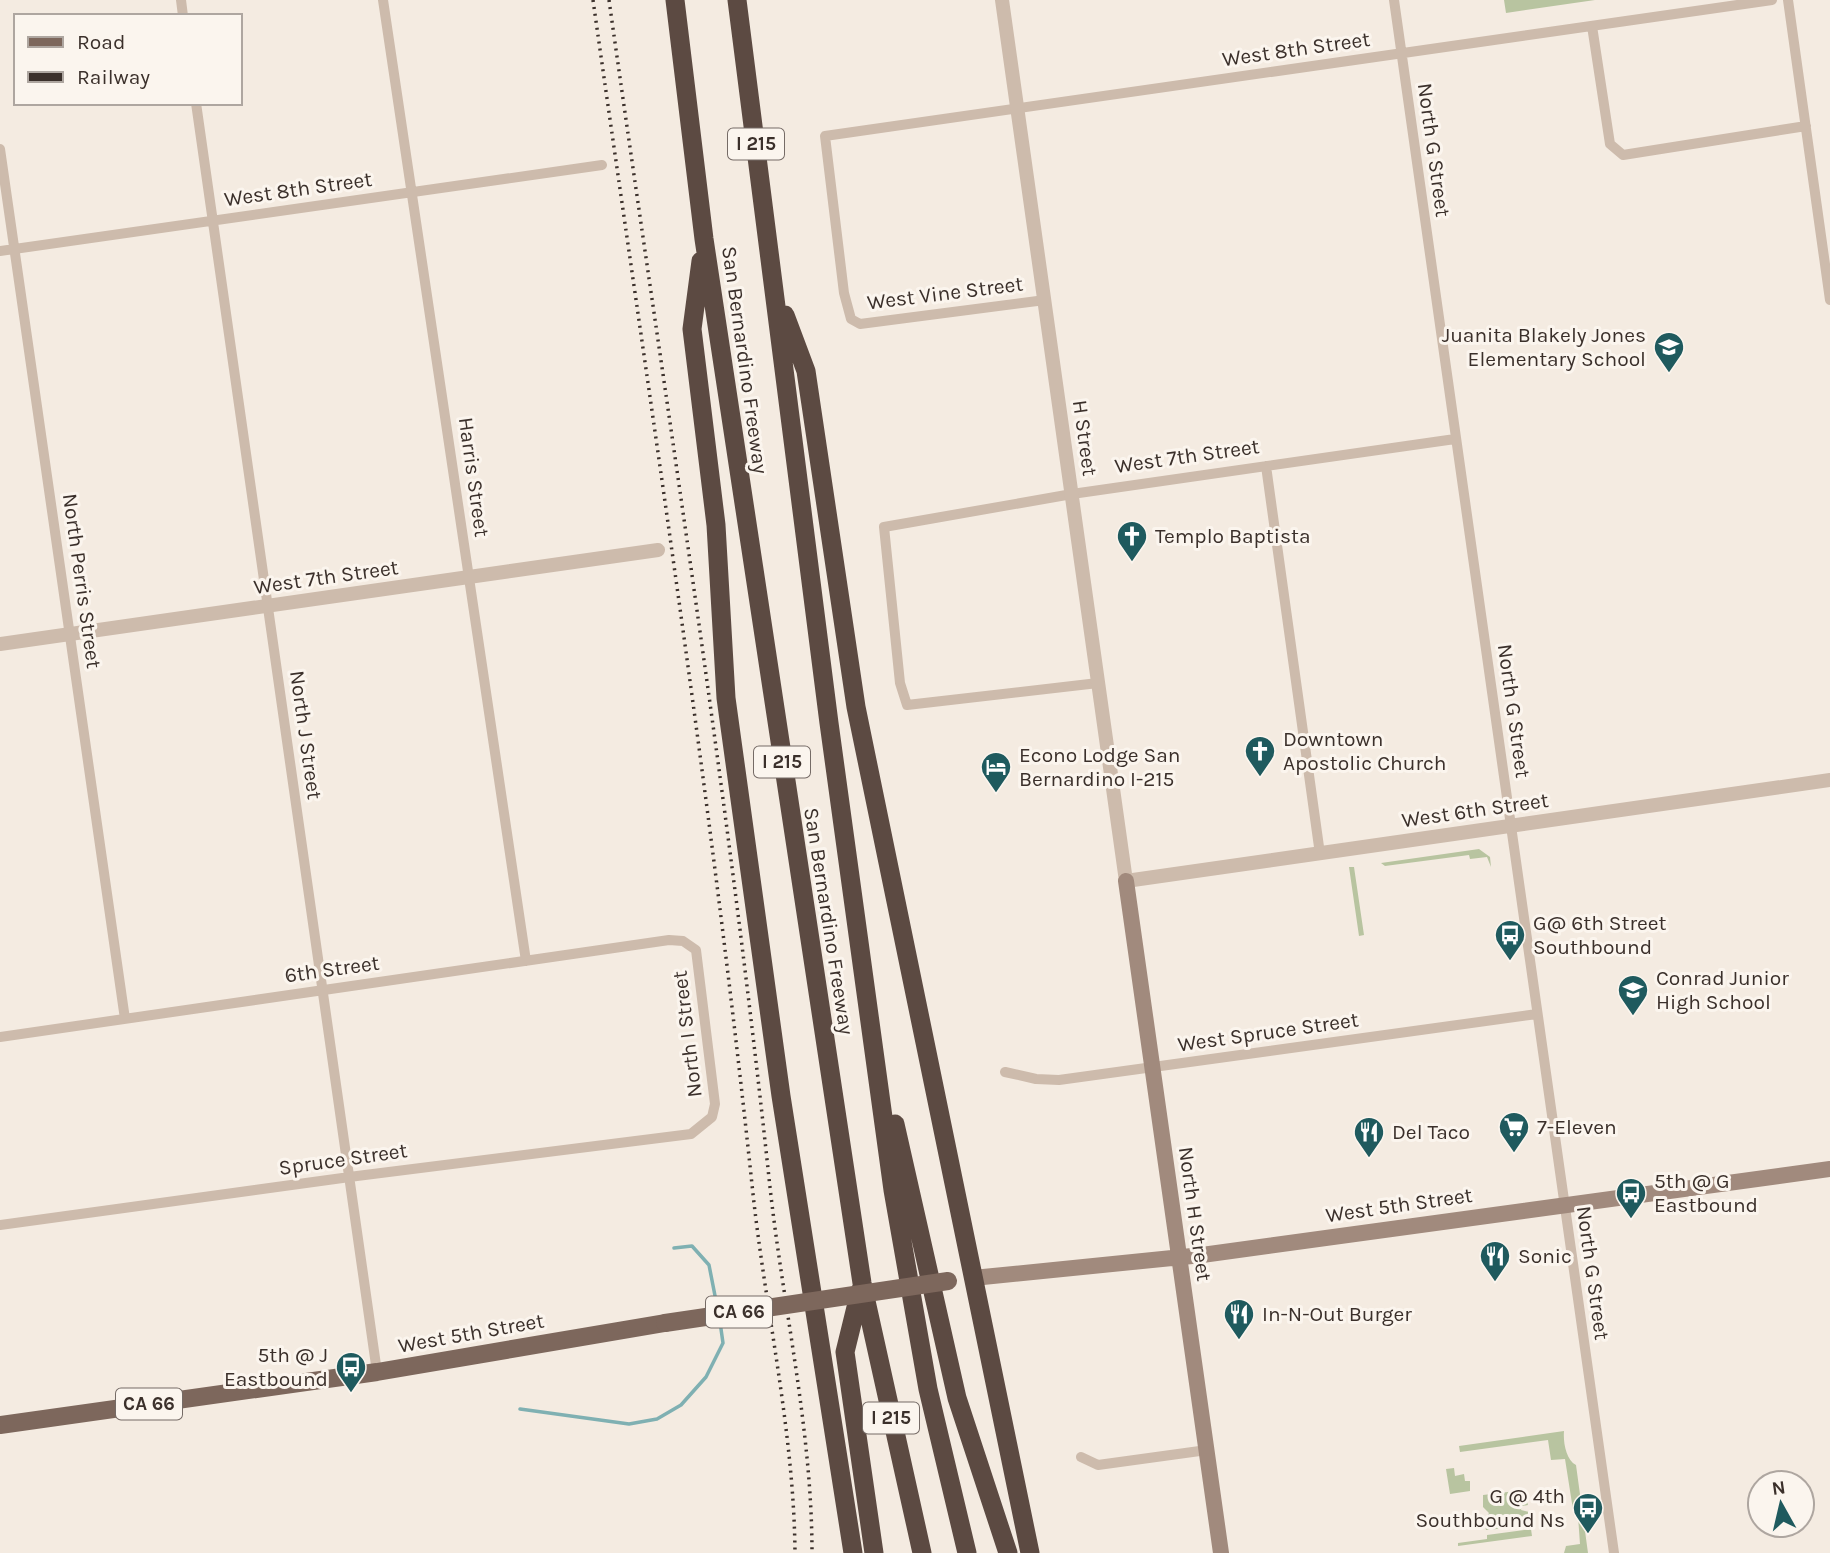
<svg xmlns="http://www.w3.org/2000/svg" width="1830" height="1553" font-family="Karla,sans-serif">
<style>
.green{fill:#b8c4a0}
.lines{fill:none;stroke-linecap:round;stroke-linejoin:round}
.stream{stroke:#7fb0b2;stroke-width:3.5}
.minor{stroke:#cdbbac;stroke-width:10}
.tertiary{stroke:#cdbbac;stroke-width:14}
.secondary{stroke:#a18a7d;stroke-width:16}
.primary{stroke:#7d675c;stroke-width:18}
.motorway{stroke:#5c4a42;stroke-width:19}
.rail{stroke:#3b302b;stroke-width:3.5;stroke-dasharray:2 5;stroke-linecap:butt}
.primary-bridge{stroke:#7d675c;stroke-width:18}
.labels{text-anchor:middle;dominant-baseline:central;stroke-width:6;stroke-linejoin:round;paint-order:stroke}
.shield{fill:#fbf5ee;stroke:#756b66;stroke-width:2}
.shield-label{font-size:19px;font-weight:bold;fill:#3b302b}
.street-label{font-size:21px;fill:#3b302b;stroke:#fbf5ee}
.poi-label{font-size:21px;fill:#3b302b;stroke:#fbf5ee;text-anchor:start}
</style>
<rect width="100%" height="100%" fill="#f4ebe1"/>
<path class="green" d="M1504,0H1595L1506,13Z
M1479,849L1490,857L1491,867L1487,857L1470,859L1469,855L1385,866L1381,863Z
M1349,867H1354L1364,935L1359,936Z
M1564,1431C1563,1442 1566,1460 1576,1465L1588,1553H1564L1566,1546L1580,1544L1578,1516H1574L1565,1459L1551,1460L1548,1440L1460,1452L1459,1446Z
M1454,1468L1455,1476L1464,1474L1465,1481H1470V1491L1450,1494L1446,1469Z
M1524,1490L1528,1505L1522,1506L1521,1510L1529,1512V1526L1486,1530L1484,1521L1489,1513L1483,1507V1495Z
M1531,1529L1532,1536L1458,1546V1543L1487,1539V1535Z"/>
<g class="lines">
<path class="stream" d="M674,1248L692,1246L709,1265L718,1311
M520,1409L629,1424L657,1419L681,1405L706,1377L723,1343L720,1322"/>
<path class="minor" d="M181,0L183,16
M383,0L526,961
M1394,0L1614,1553
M1788,0L1830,300
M1592,26L1610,144L1623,155L1806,126
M196,103L377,1372
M0,149L125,1019
M0,251L602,165
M1045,300L860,324L851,319L844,293L825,136L1772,0
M1266,466L1320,854
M1098,683L907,705L900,683L884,527L1072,494L1455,439
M0,1037L669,940L683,941L696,950L715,1104L712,1117L691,1134L357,1176L0,1225
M1005,1072L1036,1079L1059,1080L1537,1014
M1081,1457L1098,1465L1207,1450"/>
<path class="tertiary" d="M1002,0L1126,881L1830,780
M0,644L658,550"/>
<path class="secondary" d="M1126,881L1221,1553
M973,1278L1202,1255L1830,1169"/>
<path class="primary" d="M0,1425L377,1372L665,1323"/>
<path class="motorway" d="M675,0L704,239L862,1283L922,1553
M737,0L829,723L893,1190L928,1389L967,1553
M701,261L692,329L716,525L726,698L781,1096L853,1553
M785,315L806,371L856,707L1030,1553
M895,1124L957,1398L1008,1553
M860,1291L845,1352L874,1553"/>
<path class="rail" d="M593,0C649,397 711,794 753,1194C766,1313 794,1433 795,1553
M609,0C664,392 727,784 769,1178C782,1303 812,1427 812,1553"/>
<path class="primary-bridge" d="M665,1323L948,1281"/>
</g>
<defs>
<g id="school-pin" transform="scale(1.575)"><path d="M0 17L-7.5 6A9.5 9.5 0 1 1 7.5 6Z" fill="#1f5a5e" stroke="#fbf5ee"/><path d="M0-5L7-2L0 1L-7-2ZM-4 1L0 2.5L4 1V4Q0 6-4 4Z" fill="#fff"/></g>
<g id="church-pin" transform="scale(1.575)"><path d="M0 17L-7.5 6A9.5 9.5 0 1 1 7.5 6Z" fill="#1f5a5e" stroke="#fbf5ee"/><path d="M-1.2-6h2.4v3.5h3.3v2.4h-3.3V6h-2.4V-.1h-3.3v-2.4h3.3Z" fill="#fff"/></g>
<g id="hotel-pin" transform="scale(1.575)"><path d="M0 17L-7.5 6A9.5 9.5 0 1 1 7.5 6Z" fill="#1f5a5e" stroke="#fbf5ee"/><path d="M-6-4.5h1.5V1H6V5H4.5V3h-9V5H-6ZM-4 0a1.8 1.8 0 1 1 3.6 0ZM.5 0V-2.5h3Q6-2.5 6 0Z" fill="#fff"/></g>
<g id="bus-pin" transform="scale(1.575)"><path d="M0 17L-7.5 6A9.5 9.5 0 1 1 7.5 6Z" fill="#1f5a5e" stroke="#fbf5ee"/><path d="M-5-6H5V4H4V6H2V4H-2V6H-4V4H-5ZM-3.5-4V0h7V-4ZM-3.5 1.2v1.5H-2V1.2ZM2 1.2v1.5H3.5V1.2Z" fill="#fff"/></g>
<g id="supermarket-pin" transform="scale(1.575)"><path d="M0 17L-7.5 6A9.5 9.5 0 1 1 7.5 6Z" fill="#1f5a5e" stroke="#fbf5ee"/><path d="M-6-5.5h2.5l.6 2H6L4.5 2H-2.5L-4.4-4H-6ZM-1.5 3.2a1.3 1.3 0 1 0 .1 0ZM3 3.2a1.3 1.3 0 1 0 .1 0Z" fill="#fff"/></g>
<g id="restaurant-pin" transform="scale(1.575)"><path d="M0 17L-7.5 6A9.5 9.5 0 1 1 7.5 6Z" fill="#1f5a5e" stroke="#fbf5ee"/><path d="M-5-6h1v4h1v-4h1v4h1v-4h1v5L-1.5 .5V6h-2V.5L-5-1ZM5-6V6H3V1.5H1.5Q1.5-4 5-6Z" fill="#fff"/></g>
</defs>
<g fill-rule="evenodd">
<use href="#school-pin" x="1669" y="347"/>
<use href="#church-pin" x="1132" y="536"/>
<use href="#church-pin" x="1260" y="751"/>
<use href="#hotel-pin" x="996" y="767"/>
<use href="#bus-pin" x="1510" y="935"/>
<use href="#school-pin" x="1633" y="990"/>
<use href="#supermarket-pin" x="1514" y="1127"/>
<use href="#restaurant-pin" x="1369" y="1132"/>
<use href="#bus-pin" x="1631" y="1193"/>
<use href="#restaurant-pin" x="1495" y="1256"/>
<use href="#restaurant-pin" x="1239" y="1314"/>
<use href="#bus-pin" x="351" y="1367"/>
<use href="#bus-pin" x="1588" y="1508"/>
</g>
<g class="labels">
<g class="shield">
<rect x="728" y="128.5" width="56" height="31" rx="5"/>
<rect x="754" y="746.5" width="56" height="31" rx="5"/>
<rect x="706" y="1296.5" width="66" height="31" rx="5"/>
<rect x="116" y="1388.5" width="66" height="31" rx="5"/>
<rect x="863" y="1402.5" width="56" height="31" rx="5"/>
</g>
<g class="shield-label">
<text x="756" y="144">I 215</text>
<text x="782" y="762">I 215</text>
<text x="739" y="1312">CA 66</text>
<text x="149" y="1404">CA 66</text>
<text x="891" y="1418">I 215</text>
</g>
<g class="street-label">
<text transform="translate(1296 49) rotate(-8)">West 8th Street</text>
<text transform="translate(1434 150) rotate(82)">North G Street</text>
<text transform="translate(298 189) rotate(-8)">West 8th Street</text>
<text transform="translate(945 293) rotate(-7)">West Vine Street</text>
<text transform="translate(745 360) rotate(82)">San Bernardino Freeway</text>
<text transform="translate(1085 438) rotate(82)">H Street</text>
<text transform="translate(1187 456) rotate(-8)">West 7th Street</text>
<text transform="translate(474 477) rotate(82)">Harris Street</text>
<text transform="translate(326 577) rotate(-8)">West 7th Street</text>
<text transform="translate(82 581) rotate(82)">North Perris Street</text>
<text transform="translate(1514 711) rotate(82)">North G Street</text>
<text transform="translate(306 735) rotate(82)">North J Street</text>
<text transform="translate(1475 810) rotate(-8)">West 6th Street</text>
<text transform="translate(829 921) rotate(81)">San Bernardino Freeway</text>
<text transform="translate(332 969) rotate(-8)">6th Street</text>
<text transform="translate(1268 1032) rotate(-8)">West Spruce Street</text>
<text transform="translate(687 1034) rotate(-97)">North I Street</text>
<text transform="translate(343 1159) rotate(-8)">Spruce Street</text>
<text transform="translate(1399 1205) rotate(-8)">West 5th Street</text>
<text transform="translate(1195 1214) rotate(82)">North H Street</text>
<text transform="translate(1593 1273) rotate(82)">North G Street</text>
<text transform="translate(471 1333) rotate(-10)">West 5th Street</text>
</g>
<g class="poi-label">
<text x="1646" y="335" text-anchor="end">Juanita Blakely Jones<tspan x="1646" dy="24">Elementary School</tspan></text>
<text x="1155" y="536">Templo Baptista</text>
<text x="1283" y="739">Downtown<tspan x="1283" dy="24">Apostolic Church</tspan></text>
<text x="1019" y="755">Econo Lodge San<tspan x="1019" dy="24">Bernardino I-215</tspan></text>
<text x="1533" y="923">G@ 6th Street<tspan x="1533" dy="24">Southbound</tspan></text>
<text x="1656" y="978">Conrad Junior<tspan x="1656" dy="24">High School</tspan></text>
<text x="1537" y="1127">7-Eleven</text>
<text x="1392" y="1132">Del Taco</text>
<text x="1654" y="1181">5th @ G<tspan x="1654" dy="24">Eastbound</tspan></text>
<text x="1518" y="1256">Sonic</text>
<text x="1262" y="1314">In-N-Out Burger</text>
<text x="328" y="1355" text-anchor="end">5th @ J<tspan x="328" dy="24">Eastbound</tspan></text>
<text x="1565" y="1496" text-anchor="end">G @ 4th<tspan x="1565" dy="24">Southbound Ns</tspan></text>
</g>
</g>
<rect x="14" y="14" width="228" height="91" fill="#fbf5ee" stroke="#aea6a0" stroke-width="2"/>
<rect x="28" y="37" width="35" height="10" fill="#7d675c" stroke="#aea6a0" stroke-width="2"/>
<text x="77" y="49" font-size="21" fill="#3b302b">Road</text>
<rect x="28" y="72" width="35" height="10" fill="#3b302b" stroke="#aea6a0" stroke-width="2"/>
<text x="77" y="84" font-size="21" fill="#3b302b">Railway</text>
<g transform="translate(1781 1504) rotate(352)"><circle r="33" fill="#fbf5ee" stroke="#aea6a0" stroke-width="2"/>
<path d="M0-5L12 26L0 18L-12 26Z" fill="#1f5a5e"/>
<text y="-10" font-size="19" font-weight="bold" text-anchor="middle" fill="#3b302b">N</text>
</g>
</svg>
